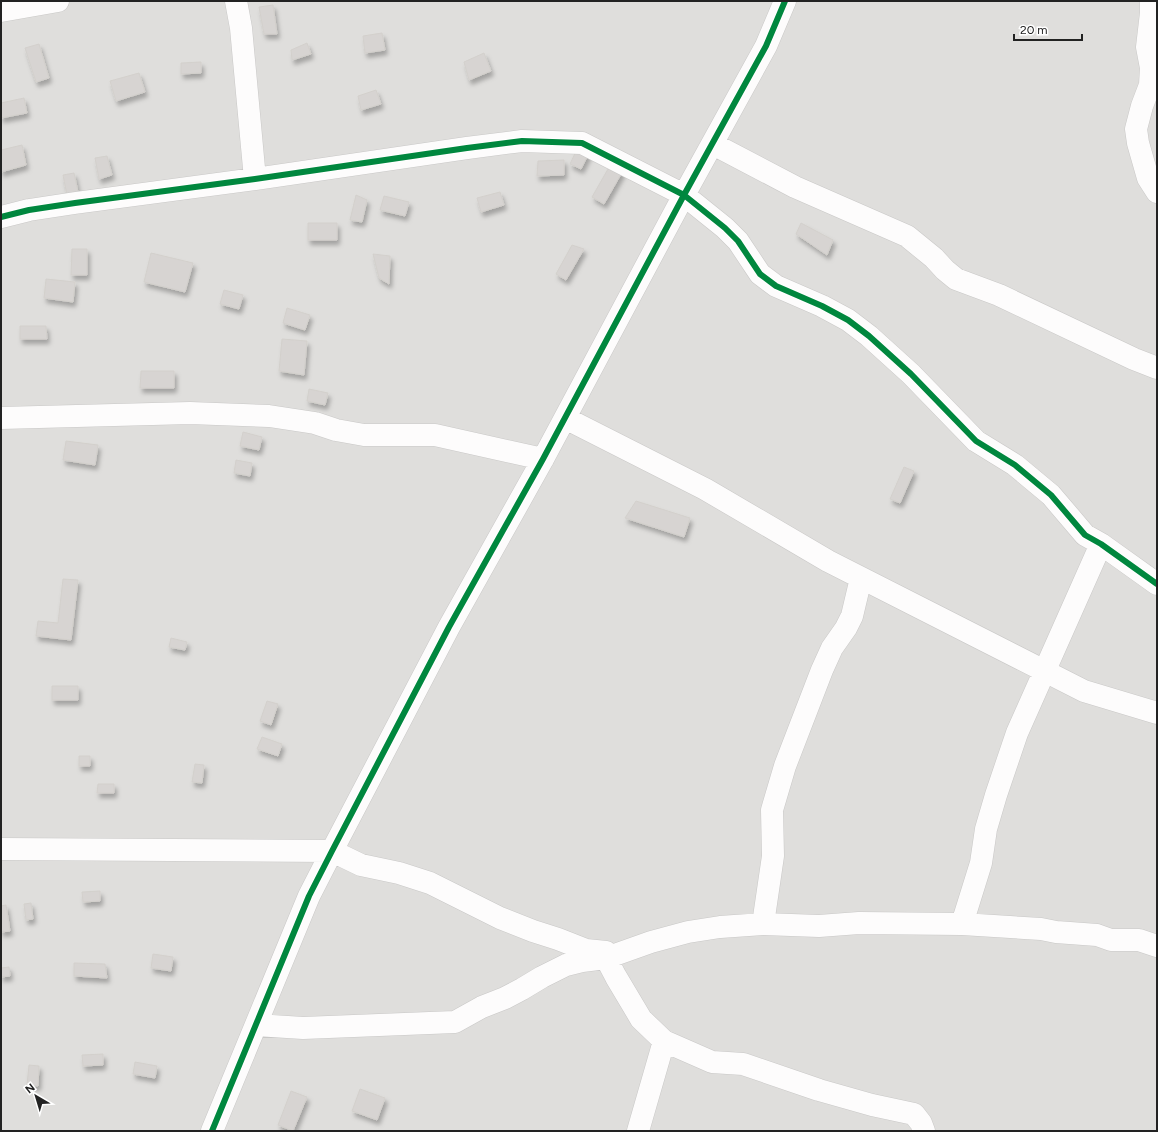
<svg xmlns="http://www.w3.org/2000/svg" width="1158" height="1132" font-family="Figtree,sans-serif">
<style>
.residential{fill:#dfdedc}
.building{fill:#d7d4d2;stroke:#d3d0cc;filter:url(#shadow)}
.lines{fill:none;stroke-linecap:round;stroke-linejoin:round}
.minor-casing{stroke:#c9c8c7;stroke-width:23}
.minor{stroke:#fdfcfc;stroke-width:22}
.cycleway-casing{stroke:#fff;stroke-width:8}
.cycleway{stroke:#00873e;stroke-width:6}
</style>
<defs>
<filter id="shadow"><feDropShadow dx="2.5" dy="4.5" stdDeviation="2" flood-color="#0004"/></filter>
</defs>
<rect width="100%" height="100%" fill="#f0eeeb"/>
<path class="residential" d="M1,1H1157V1131H1Z"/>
<path class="building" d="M273,5L277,34H264L259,7Z
M382,33L385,50L365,53L363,36Z
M307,43L311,54L292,60L291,50Z
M39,44L49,78L36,82L25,48Z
M484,53L491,71L469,80L464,62Z
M201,62V73L181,74V63Z
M139,73L145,92L116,101L110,81Z
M376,90L381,104L361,110L358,96Z
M24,98L27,113L1,118V103Z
M22,145L26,165L1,172V150Z
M578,147L589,153L581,169L570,164Z
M107,156L112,175L99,179L95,158Z
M564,160V175L537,176L538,161Z
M612,162L624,169L604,204L592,197Z
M74,173L78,192L67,195L63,175Z
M500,192L504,205L481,212L477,198Z
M356,195L367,200L362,222L350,220Z
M384,196L409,202L405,216L380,210Z
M308,223H337V240H308Z
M801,223L833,240L827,255L796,234Z
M572,245L584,249L566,280L556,274Z
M72,249H87V275H71Z
M151,253L193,263L185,292L144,282Z
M373,254L390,256L389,284L379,278Z
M46,279L75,282L73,302L44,298Z
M224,290L243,295L239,309L220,304Z
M287,308L310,315L305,330L283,323Z
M20,326H46L47,339H20Z
M282,339L307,341L304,375L279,371Z
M141,371H174V388H140Z
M309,389L328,393L325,405L307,401Z
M243,432L262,437L259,450L240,446Z
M66,441L98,445L95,465L63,460Z
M236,460L252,463L250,476L234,473Z
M904,467L914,471L900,503L890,499Z
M636,501L690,518L684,537L625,518Z
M63,579L78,580L71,640L36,636L38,621L58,623Z
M171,638L187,642L185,650L169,647Z
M52,686H78V700H52Z
M267,701L278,704L271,725L260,721Z
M262,737L282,744L278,756L257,749Z
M79,756H90V766H79Z
M195,764L204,765L202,783L192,782Z
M98,784H114V793H97Z
M100,891V901L83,902L82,892Z
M31,903L33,919L26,920L24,904Z
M6,905L10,931L1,932V906Z
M153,954L173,957L171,971L151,968Z
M74,963L105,964L107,978L74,976Z
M9,967L10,976L1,977V968Z
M103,1054V1065L83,1066L82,1055Z
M135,1062L157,1066L155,1078L133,1074Z
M29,1065L39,1066L38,1086L27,1085Z
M360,1089L385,1098L377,1120L352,1111Z
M291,1091L307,1097L293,1131L278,1125Z"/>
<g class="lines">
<g class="minor-casing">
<path id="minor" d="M236,1L241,28L255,179
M1151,1V13L1147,47L1151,68L1150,85L1142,106L1136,129L1138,143L1148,178L1157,192
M1,11L58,1
M713,144L795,187L907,236L934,258L945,270L956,279L999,295L1134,359L1157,368
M1,217L29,210L75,203L255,179L467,148L522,141L582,143L684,195L725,228L738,241L760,274L776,286L822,306L848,320L869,336L911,374L976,441L1015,465L1051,495L1085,535L1101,544L1157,584
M1,418L190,413L269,416L315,423L336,430L364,435H435L543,459
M565,418L705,489L828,561L1084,691L1157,713
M1,849L332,851L361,865L399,873L430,883L500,918L533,931L558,939L586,950L606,952
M763,924L773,856L772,810L785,766L822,670L832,648L846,628L852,616L861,578
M962,924L981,863L986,829L996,795L1017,733L1101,544
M606,958L616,977L641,1019L664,1041L712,1062L743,1064L819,1090L872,1105L914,1114L921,1123L924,1131
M256,1025L303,1028L455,1022L482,1007L505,998L522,989L542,977L566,965L582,961L606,958L651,942L688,932L720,927L763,924L819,926L859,923L962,924L1041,929L1056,932L1097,935L1111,940H1139L1157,946
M212,1131L309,896L332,851L449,627L543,459L684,195L766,46L785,1
M638,1131L664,1041"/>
</g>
<use href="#minor" class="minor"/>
<g class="cycleway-casing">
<path id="cycleway" d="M1,217L29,210L75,203L255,179L467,148L522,141L582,143L684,195L725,228L738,241L760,274L776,286L822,306L848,320L869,336L911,374L976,441L1015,465L1051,495L1085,535L1101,544L1157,584
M212,1131L309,896L332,851L449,627L543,459L684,195L766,46L785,1"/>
</g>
<use href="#cycleway" class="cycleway"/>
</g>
<rect width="1158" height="1132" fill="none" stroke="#222222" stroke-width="4"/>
<g transform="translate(36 1096) rotate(322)" stroke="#ffffff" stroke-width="3" paint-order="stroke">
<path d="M0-3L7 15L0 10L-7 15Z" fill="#222222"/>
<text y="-6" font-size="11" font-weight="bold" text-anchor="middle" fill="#222222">N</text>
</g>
<path d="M1014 34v6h68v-6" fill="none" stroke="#222222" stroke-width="2"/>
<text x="1020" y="34" font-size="12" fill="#222222" stroke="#ffffff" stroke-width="3" paint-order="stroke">20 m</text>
</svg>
